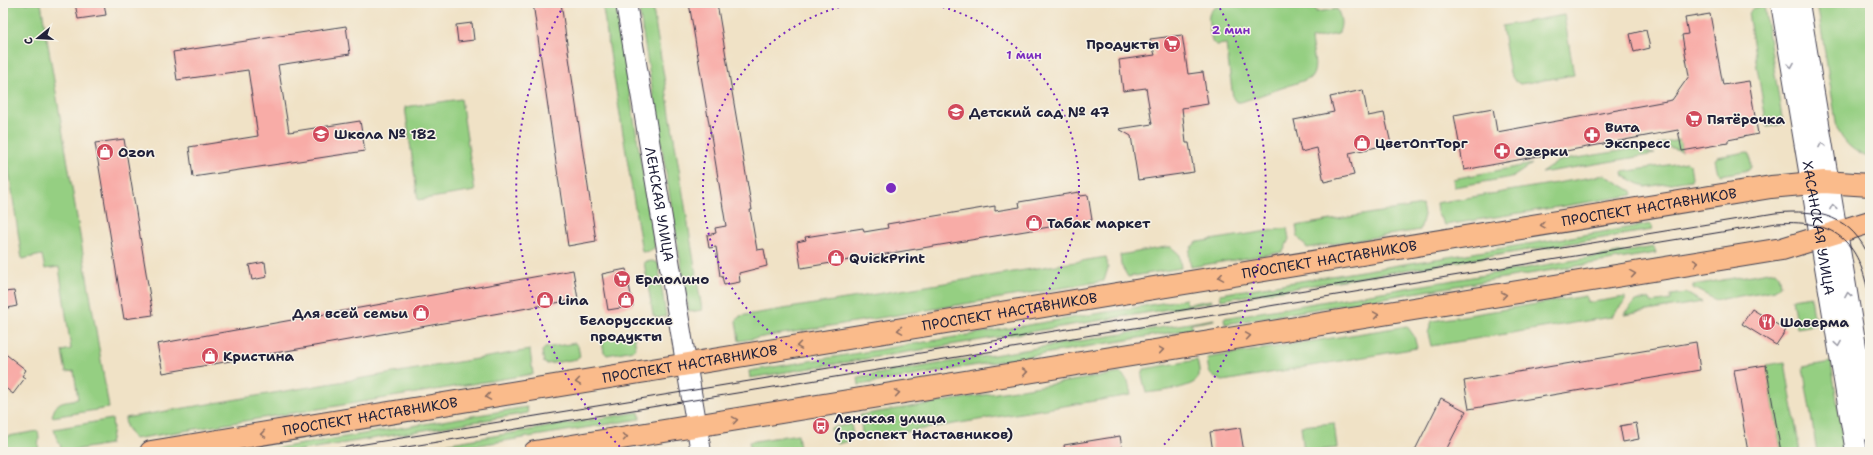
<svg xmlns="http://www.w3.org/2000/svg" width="1873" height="455" font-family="'Shantell Sans',sans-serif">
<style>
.green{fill:#95cf82;stroke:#5c785e}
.building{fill:#f8aca7}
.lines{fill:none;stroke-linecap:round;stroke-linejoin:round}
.minor-casing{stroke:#413f50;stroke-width:22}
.major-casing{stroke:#413f50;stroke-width:24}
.minor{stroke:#fff;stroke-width:20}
.major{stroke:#fabb8b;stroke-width:22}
.tram{stroke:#22223b;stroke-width:1}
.oneway{stroke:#9c9ca7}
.oneway2{stroke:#8e6e63}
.ring{fill:none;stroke:#7b2cbf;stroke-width:2;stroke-dasharray:2 4}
.labels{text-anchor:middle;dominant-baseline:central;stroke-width:3;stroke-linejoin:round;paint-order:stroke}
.poi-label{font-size:14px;font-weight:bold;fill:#22223b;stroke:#f7f3e8;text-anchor:start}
.street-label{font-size:14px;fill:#22223b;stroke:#f7f3e8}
.centre{fill:#7b2cbf;stroke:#f7f3e8;stroke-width:2}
.ring-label{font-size:12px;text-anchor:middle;font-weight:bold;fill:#7b2cbf;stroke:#f7f3e8;stroke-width:3;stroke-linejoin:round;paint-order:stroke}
</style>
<rect width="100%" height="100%" fill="#f7f3e8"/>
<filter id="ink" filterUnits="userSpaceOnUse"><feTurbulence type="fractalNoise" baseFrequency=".025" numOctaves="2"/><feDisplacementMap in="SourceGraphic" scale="8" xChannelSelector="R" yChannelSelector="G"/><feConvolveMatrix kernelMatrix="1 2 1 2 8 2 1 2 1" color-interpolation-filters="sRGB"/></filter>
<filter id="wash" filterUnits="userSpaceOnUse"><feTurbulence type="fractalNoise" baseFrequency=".012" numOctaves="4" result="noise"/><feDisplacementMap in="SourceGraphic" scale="16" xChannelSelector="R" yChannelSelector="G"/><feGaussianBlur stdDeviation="0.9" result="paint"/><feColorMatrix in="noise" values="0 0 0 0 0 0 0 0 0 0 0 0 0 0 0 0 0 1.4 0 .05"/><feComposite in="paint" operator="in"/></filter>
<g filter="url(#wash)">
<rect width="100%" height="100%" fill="#f0e2c6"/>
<path class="green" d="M3,3H41L109,408L52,417C56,399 64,402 78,399L74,371L66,372L62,351L71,349L59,267L45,269L42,255L22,259L3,131Z
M602,3H615L655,247L650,251L642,252Z
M638,3H652L702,310L689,312Z
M1231,3H1314L1316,12L1337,9C1341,17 1343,25 1338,34L1311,39C1312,51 1319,68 1311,78L1241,102H1236L1233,98L1226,44L1217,45L1212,42C1208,18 1202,7 1231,3Z
M1817,3H1870V158C1854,152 1844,144 1837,128Z
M1764,6L1783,124L1767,127L1748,13L1753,8Z
M1564,15L1574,75L1520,84L1514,80L1510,73L1502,26Z
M461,99L475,191L418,200L405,107Z
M1680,140L1682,151L1658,144Z
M1632,149L1655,154L1541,173L1559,161Z
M1747,152L1750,154L1751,167L1749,170L1721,175L1718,173L1715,160L1717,157Z
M1687,162L1690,164L1692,177L1691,180L1645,187L1624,176L1623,172Z
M1532,164L1513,177L1454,187L1453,179Z
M1605,175L1632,191L1633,195L1445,225L1437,212L1436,203Z
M1422,205L1424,215L1420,230L1307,248L1298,237L1296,226Z
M1651,224L1652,230L1221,300L1220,294Z
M1287,228L1289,239L1283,252L1191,267C1189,256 1186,248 1198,242Z
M1166,247H1171L1179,254L1181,268L1128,277L1121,265L1120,255Z
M1654,247L1656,253L1225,324L1224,318Z
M1106,257L1108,268L1104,281L739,341L736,321L740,316Z
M652,261L658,263L666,316L657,318L653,315L644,262Z
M1775,271L1778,274L1780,285L1775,290L1716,300L1693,288V285Z
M1686,293L1702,302L1624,315L1635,301L1650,299L1652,303L1671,300V295Z
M1586,296L1587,303L1625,297V301L1611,317L1431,346L1428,333L1432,321Z
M1811,296L1815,325L1797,328L1792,299Z
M1186,299L1187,304L1211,300L1212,302L750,378L749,371Z
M1214,319V320L1191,324L1192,329L859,385L858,377Z
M1407,326L1414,336L1417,348L1223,381C1208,376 1209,373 1207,358Z
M631,334L634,337L636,348L633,350L607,355L604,352L602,342L604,339Z
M575,343L578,346L580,357L577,359L547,364L544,363L542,351L545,348Z
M530,350L533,374L134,439L126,426L125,418Z
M1197,360C1198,365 1200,371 1199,376C1196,389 1158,391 1146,393L1142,376L1144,369Z
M1785,362L1800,452H1781L1766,365Z
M1831,362L1845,452H1817L1803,367Z
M1121,373L1128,381L1131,395L868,438L862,433L860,415Z
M527,407L528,413L291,452H254Z
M639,412L640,419L436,452H396Z
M112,419L113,429L110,444L63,452L56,436L54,429Z
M1334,423L1337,448L1304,452L1301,426Z
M851,424L853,436L850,441L837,444L832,439L831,428Z
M38,431L39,438L38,452H3V437Z
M798,434L800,449L783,452H751L749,442Z"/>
<g id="blocks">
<path class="building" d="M75,3H104L106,15L78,19Z
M533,3H561L596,241L568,246Z
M689,3H717L752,210H750L757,250L764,249L767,266L739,273L740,282L724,285L722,276H720L716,247L709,248L707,235L716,233L715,228L726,226Z
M1710,14L1723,85L1749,81L1758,134L1728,140V143L1682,151L1678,130L1464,170L1454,115L1493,108L1497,132L1672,100L1689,76L1682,35L1688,34L1685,18Z
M472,23L474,40L458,42L456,25Z
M346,26L350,54L278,65L289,132L360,121L365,151L193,177L189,147L258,136L248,70L177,80L173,52Z
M1646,30L1650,48L1634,52L1630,34Z
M1182,35L1188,74L1203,72L1208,104L1182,108L1186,143H1189L1194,172L1138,180L1131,136L1119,129L1152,124L1146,88L1123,91L1119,60L1155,55L1150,39Z
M1363,90L1368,116L1384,113L1391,144L1349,153L1354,175L1324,182L1317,148L1301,152L1294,120L1334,112L1330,97Z
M124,139L153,315L124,319L95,143Z
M1079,192L1080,196L1088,195L1092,220L801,268L797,242L806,240L805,237L863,228L864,232L888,228L887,224L995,206V211L1020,207L1019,202Z
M265,262L267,277L252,280L249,265Z
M626,269L633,306L608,310L602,274Z
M573,270L578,299L163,373L157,344Z
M14,291L17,306L3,309V292Z
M1752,309L1786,330L1776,345L1742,324Z
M1696,342L1700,370L1469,409L1464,381Z
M3,352L26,370L22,376L25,378L13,394L3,386Z
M1766,365L1781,452H1748L1734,370Z
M1441,398L1466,411L1445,452H1414Z
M1636,423L1639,439L1623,442L1620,426Z
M1240,428L1244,452H1213L1210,432Z
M1120,436L1123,452H1065L1064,445Z"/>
</g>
</g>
<g filter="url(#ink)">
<use href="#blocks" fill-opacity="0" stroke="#413f50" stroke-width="1"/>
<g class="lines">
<g class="minor-casing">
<g id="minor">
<path id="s1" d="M626,3L701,452"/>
<path id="s2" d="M1781,3L1856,452"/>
<path d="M1799,3L1870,431"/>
</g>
</g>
<g class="major-casing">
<g id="major">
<path id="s3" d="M151,452L1771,187L1824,182L1870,185"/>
<path d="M535,452L1782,249L1870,222"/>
</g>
</g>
<use href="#minor" class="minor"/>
<use href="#major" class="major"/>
<path class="tram" d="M316,452L1775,213C1819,209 1852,215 1870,259
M376,452L1777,223C1839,219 1861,244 1870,303"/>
</g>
<defs><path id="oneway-chevron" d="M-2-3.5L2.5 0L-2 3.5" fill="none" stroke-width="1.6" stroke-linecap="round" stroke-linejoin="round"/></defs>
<g class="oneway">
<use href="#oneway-chevron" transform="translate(1791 65) rotate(81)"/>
<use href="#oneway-chevron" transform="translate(1822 145) rotate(-100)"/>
<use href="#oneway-chevron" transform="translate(1833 207) rotate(-100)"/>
<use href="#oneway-chevron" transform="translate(1848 295) rotate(-99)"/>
<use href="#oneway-chevron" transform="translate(1838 344) rotate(81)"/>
</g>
<g class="oneway2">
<use href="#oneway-chevron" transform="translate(1543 225) rotate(171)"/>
<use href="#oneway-chevron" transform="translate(1696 263) rotate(-9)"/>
<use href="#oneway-chevron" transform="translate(1633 274) rotate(-9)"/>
<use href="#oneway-chevron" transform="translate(1221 277) rotate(171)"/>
<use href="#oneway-chevron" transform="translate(1504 295) rotate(-9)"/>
<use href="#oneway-chevron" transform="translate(1376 315) rotate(-9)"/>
<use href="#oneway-chevron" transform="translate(900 330) rotate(171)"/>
<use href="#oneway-chevron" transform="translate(1248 336) rotate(-9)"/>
<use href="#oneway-chevron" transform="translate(799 346) rotate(171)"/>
<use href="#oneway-chevron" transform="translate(1161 350) rotate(-9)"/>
<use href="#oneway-chevron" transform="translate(1025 372) rotate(-9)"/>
<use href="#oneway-chevron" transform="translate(578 382) rotate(171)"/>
<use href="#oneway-chevron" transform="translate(897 393) rotate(-9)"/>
<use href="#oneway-chevron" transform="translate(488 397) rotate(171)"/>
<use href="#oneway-chevron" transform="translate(735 420) rotate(-9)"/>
<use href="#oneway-chevron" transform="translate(263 434) rotate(171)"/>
<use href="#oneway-chevron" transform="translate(625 437) rotate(-9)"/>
</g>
</g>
<g class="ring">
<path d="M925 3A188 188 0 1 1 857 3"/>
<path d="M624 451A375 375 0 0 1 565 3M1217 3A375 375 0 0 1 1158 451"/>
</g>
<defs>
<g id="supermarket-disc" transform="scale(0.9)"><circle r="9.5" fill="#d1495b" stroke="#f7f3e8"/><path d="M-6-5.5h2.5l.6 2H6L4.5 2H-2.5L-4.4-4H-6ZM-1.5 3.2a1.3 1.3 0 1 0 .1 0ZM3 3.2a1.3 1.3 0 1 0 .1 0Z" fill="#fff"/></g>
<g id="school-disc" transform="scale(0.9)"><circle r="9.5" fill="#d1495b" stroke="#f7f3e8"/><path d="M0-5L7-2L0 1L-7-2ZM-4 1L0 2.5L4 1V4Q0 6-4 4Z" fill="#fff"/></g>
<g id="pharmacy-disc" transform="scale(0.9)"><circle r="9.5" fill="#d1495b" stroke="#f7f3e8"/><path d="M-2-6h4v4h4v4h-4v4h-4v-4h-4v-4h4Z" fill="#fff"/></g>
<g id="shop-disc" transform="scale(0.9)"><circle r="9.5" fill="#d1495b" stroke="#f7f3e8"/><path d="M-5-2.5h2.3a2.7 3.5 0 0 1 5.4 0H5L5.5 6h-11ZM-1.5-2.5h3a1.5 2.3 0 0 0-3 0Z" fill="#fff"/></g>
<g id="restaurant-disc" transform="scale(0.9)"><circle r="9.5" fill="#d1495b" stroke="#f7f3e8"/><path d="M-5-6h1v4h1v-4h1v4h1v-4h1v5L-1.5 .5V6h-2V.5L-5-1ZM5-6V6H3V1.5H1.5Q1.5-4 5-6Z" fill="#fff"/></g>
<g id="bus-disc" transform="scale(0.9)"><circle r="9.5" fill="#d1495b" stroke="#f7f3e8"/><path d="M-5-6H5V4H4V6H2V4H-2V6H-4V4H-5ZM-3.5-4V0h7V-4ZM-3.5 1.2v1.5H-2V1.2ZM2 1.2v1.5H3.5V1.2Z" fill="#fff"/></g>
</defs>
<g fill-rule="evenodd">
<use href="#supermarket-disc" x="1172" y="44"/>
<use href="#school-disc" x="956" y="112"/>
<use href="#supermarket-disc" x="1694" y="119"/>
<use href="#school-disc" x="321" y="134"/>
<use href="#pharmacy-disc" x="1592" y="135"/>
<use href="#shop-disc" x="1362" y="143"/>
<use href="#pharmacy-disc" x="1502" y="151"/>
<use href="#shop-disc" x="105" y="152"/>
<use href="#shop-disc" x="1034" y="223"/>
<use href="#shop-disc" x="836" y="258"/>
<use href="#supermarket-disc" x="622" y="279"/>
<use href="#shop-disc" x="545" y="300"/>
<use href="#shop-disc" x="626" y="300"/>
<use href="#shop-disc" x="421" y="313"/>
<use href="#restaurant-disc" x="1767" y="322"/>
<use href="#shop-disc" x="210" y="356"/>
<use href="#bus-disc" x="821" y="426"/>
</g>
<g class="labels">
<g class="poi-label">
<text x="1159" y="44" text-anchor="end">Продукты</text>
<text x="969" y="112">Детский сад № 47</text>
<text x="1707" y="119">Пятёрочка</text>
<text x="1605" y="127">Вита<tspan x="1605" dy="16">Экспресс</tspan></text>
<text x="334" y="134">Школа № 182</text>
<text x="1375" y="143">ЦветОптТорг</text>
<text x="1515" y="151">Озерки</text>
<text x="118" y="152">Ozon</text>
<text x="1047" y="223">Табак маркет</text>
<text x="849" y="258">QuickPrint</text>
<text x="635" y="279">Ермолино</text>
<text x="558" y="300">Lina</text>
<text x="408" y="313" text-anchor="end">Для всей семьи</text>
<text x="626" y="320" text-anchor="middle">Белорусские<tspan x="626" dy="16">продукты</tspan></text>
<text x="1780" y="322">Шаверма</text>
<text x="223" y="356">Кристина</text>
<text x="834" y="418">Ленская улица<tspan x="834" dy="16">(проспект Наставников)</tspan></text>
</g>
<g class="street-label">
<text stroke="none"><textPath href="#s1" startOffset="204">ЛЕНСКАЯ УЛИЦА</textPath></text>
<text stroke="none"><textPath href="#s3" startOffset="1518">ПРОСПЕКТ НАСТАВНИКОВ</textPath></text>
<text stroke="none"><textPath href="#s2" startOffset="228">ХАСАНСКАЯ УЛИЦА</textPath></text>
<text stroke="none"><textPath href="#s3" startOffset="1194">ПРОСПЕКТ НАСТАВНИКОВ</textPath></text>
<text stroke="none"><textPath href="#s3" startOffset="870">ПРОСПЕКТ НАСТАВНИКОВ</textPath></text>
<text stroke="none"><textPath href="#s3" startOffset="546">ПРОСПЕКТ НАСТАВНИКОВ</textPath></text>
<text stroke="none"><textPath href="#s3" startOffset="222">ПРОСПЕКТ НАСТАВНИКОВ</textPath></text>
</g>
</g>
<circle cx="891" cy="188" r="6" class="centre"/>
<g class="ring-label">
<text x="1231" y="34">2 мин</text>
<text x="1024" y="59">1 мин</text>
</g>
<rect width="1873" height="455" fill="none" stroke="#f7f3e8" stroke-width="16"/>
<g transform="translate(38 38) rotate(252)" stroke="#f7f3e8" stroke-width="3" paint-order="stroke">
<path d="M0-3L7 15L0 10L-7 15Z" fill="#22223b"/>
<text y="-6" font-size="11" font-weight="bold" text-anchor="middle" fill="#22223b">С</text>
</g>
</svg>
